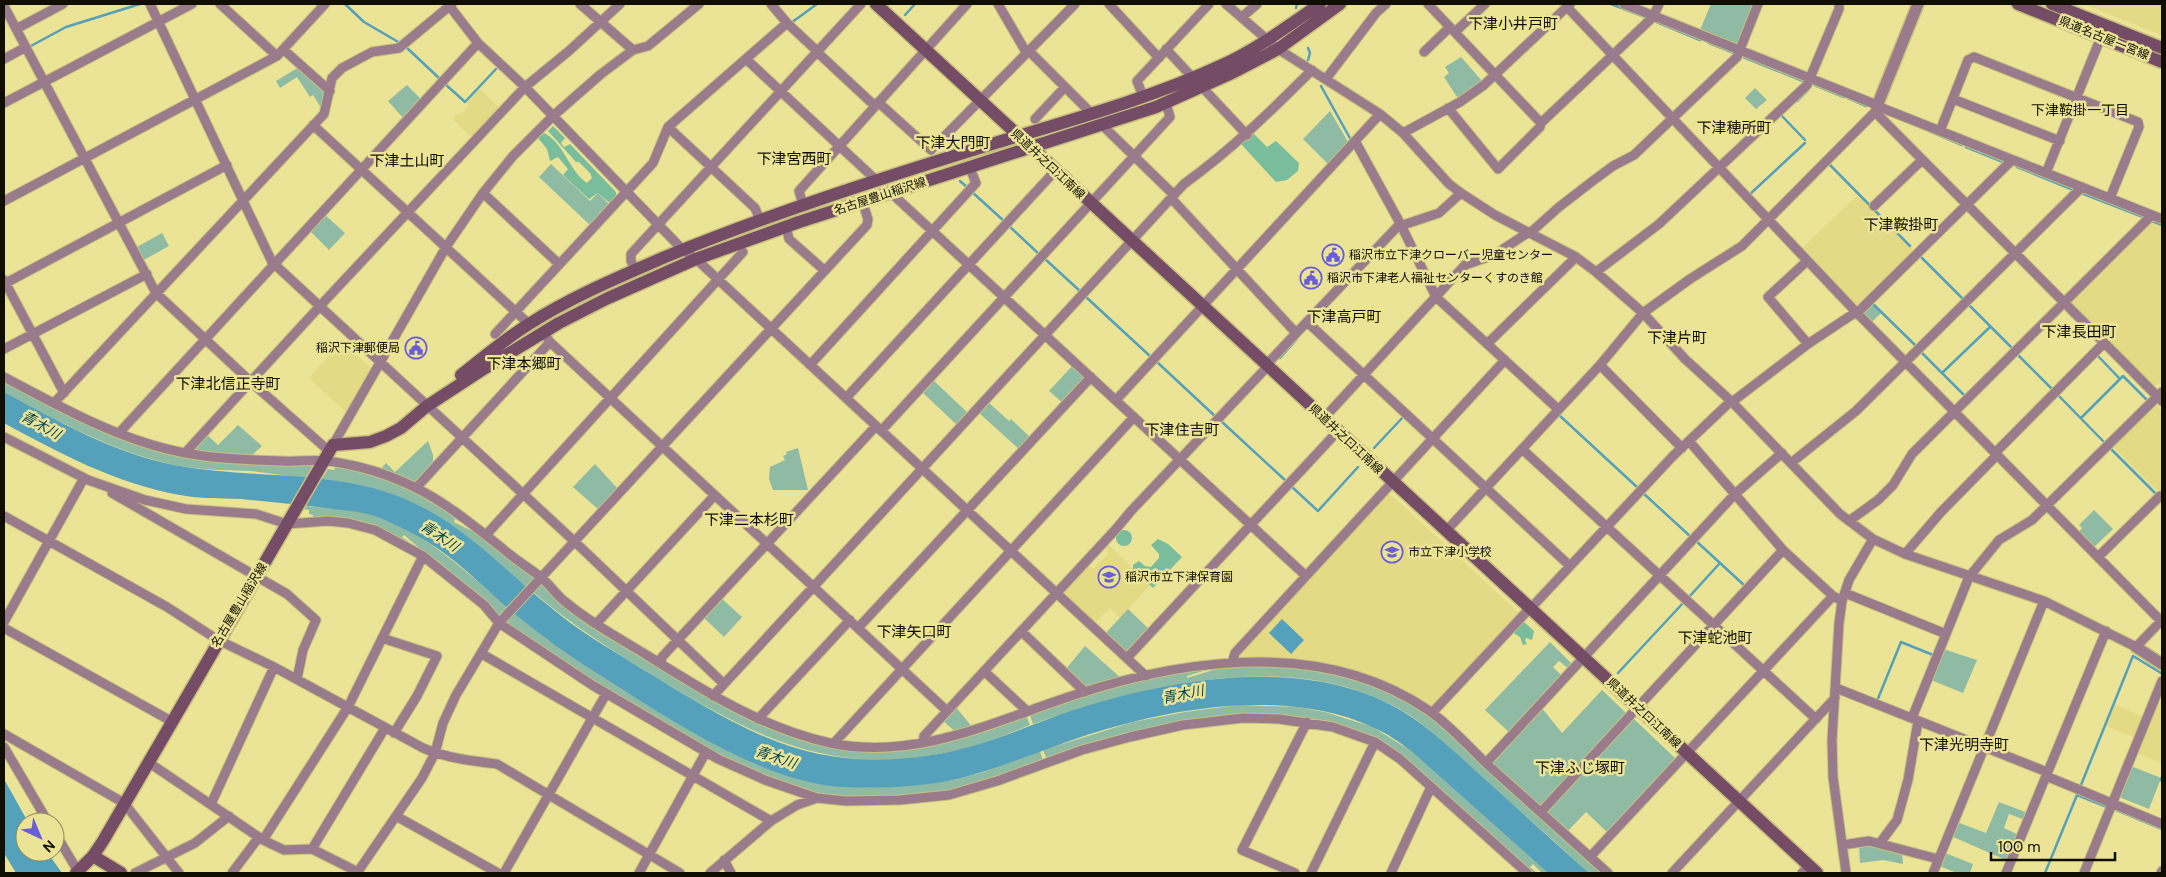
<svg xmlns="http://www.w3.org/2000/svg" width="2166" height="877" font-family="'DM Sans','Noto Sans JP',sans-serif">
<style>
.built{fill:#e4da85}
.green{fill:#8fbba5}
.forest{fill:#79bd9d}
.water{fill:#55a0ba}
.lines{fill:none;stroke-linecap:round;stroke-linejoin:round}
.stream{stroke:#55a0ba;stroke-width:2.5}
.minor-casing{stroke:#c8c17e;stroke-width:11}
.tertiary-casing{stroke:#c8c17e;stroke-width:14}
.secondary-casing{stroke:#c8c17e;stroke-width:15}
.minor{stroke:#997b8c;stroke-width:9}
.tertiary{stroke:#997b8c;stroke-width:11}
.secondary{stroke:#754c65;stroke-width:12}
.labels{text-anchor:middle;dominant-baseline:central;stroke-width:5;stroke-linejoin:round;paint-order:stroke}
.street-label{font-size:12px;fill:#100e00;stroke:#ebe396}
.poi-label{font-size:12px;fill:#100e00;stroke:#ebe396;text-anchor:start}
.neighbourhood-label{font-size:14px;fill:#100e00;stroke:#ebe396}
.water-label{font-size:14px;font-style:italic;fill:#004557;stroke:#ebe396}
.quarter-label{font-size:15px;fill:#100e00;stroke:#ebe396}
</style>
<rect width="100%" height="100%" fill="#ebe396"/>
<path class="built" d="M2083,4H2162V35Z
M480,89L501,109L473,139L453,119L457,114L460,115L469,106L466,103Z
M1858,195L1915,252L1859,307L1855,306L1801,249Z
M2149,221L2162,226V383L2153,386L2072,303L2071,299Z
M342,342L372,369L346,412L309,378Z
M2156,404L2162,411V496L2113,447Z
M1388,492L1519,613L1429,709L1239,660L1237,654Z
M1107,543L1150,585L1120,618L1110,608L1094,624L1062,594V591L1088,564L1093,569L1109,553L1104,548Z
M2158,700L2162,701V763L2136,753Z
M2115,705L2145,717L2136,738L2106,726Z"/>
<path class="green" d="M1711,4H1754L1738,42L1735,44L1700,30Z
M1461,57L1483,82L1459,100L1444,77L1449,73L1445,67Z
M299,67L325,90L323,111L313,95L310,97L297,77L280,88L276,81Z
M407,85L422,100L404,119L388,101Z
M1755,88L1767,100L1756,109L1745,98Z
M1330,111L1348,142L1329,165L1303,139Z
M551,164L590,201L598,193L610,205L591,226L539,177Z
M324,214L345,233L329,250L309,230Z
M162,233L169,246L142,261L135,248Z
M1871,303L1881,313L1870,324L1862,315V311Z
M1074,364L1086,376L1063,403L1049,391Z
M4,379L90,425L183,455L314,463L306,478C287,476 269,473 250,471C223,470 196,470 170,464C111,450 57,421 4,392Z
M932,379L969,414L958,426L921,391Z
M988,402L1009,421L1011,419L1031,438L1020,450L978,412Z
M238,425L262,446L251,456L195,452L193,448L206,434L218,445Z
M428,441L433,455V466L418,482L412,483L380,470L386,463L395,472Z
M798,448L808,490H773L769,479L770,467L785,460L783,456L787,454L786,452Z
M595,464L618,489L599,510L573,487Z
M336,466C362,471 390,478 414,490C436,501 457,517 477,531L455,519L454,522L486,538L536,577L527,587L424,508C387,490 363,484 322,479L328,469L334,470Z
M305,506C329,509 355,509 377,516C428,534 468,574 509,608L499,617L404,535L402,537L416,547L377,528L313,519V515L309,514V510L303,509Z
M2094,510L2113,529L2093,548L2078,533L2082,528L2079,525Z
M541,581L588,622L800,739L902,748L1026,715L1030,725C1012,732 995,740 977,745C848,782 767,745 659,679C615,652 571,625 532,591Z
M720,597L742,617L724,637L703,617Z
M1128,609L1150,630L1128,653H1125L1105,634Z
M513,612L545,638L690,730L749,760L779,772L867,788L920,785L953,780L984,772L1040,751L1043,761L995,779L948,792L903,797L846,798L817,795L758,774L705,749L576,671L504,622Z
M1550,642L1571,663L1572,666L1569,669L1559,661L1553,667L1562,676L1510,733L1485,710Z
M1085,646L1122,679L1087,688L1065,670Z
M1943,649L1977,660L1963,693L1931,680Z
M1258,665L1317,670L1353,678L1378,686L1429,714L1604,873H1589C1553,840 1516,807 1480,775C1454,752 1430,727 1401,710C1293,647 1143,685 1033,724L1029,713C1089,694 1147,676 1210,669L1187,676V678L1223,667Z
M1602,690L1625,712L1626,716L1543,806H1539L1492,765V760L1541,707L1562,733Z
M1238,705L1298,707L1325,712L1373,727L1411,751L1548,873H1542L1533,864L1530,867L1537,873H1531L1399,754L1333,724L1299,717L1245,714L1047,760L1043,750L1133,722L1185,712Z
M955,706L973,728L957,733L942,720Z
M1630,719H1634L1675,758V761L1608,833L1586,812L1567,832L1547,814L1546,810Z
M2131,766L2161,778L2149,809L2119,797Z
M1999,802L2028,813L2025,820L2009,814L2004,828L2019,835L2008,861L1951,836L1957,822L1986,833Z
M1870,843L1902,852L1903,864L1883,860L1860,863L1859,844Z
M1945,853L1973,864L1970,873H1957L1939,866Z"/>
<path class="forest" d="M553,126L565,138L561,143L564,147L570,144L616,192V198L611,204L598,193L589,199L563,175L568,169L558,157L550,161L547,149L538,138L544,133C564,143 569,171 587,183L592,178L590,173L579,162H576L548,131Z
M1253,133L1267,147L1276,141L1299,163L1298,171L1287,180L1276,182L1241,144Z
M1116 538a8 8 0 1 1 16 0a8 8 0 1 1-16 0Z
M1158,539L1168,544L1182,557L1153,588L1133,569V565L1139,561L1145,566L1151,567L1159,558V554L1151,545Z
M1524,622L1534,631L1532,640L1526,638L1525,641L1527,644L1523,645L1520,637L1512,632Z"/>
<path class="water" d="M4,392C58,421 113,453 174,465C257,481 347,466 424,508C471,533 508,573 549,606C578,631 612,650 644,670C699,703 756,741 819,754C870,764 926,760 976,745C1001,738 1026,727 1051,718C1154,681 1303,651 1402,711C1430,728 1454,751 1478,773C1515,806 1552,840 1589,873H1548L1411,751C1399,742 1387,733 1372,727C1288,688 1173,707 1087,735C1044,749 1002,768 957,779C921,787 880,789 843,787C767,783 677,724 614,684C584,665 554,646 526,623C492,597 463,563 426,541C413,533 398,526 385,520C368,512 350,511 333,509C302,505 272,502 241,499C221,498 200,499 180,495C117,484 59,453 4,423Z
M1282,619L1304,640L1291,654L1269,633Z
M4,779L28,822H25V852H47L62,873H16L4,853Z"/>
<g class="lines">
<path class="stream" d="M345,4L364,22L400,43
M1611,4L1645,17
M1296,8L1297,4
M905,15L915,4
M1654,21L1700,40
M791,23L817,4
M1709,43L1734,53
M29,47L66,27L140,4
M406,47L440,79
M1743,57L1803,81
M1308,60L1310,53L1308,48
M444,83L465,102L496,69
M1812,84L1844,97
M1321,86L1351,140
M1848,98L1866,106
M1797,101L1808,90
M1781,115L1805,140
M1929,131L1962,145
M1966,147L2003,162
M1830,165L1910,246
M2017,167L2071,189
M960,181L968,188
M972,192L1004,221
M2081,193L2143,217
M1749,195L1805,143
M2152,221L2162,225
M1008,225L1040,255
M1920,256L1963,299
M1045,259L1081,292
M1086,297L1151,357
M1872,303L1916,346
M1968,304L2013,349
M1920,351L1942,373
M2016,353L2053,390
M2097,355L2120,379
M1280,358L1297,339
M1157,362L1216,417
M2057,394L2104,442
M1965,396L1942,373L1990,327
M1559,415L1638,488
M2081,418L2123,376L2147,400
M1223,420L1221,421L1286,481
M1374,448L1404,416
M2110,448L2157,495
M1291,486L1318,511L1358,467
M1643,493L1691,537
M1695,540L1745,586
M1689,597L1720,563
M2133,656L2161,673
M1618,673L1684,602
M1877,701L1901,642L1933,655L1934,653
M2161,780L2162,777
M2081,785L2133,656
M2114,809L2162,829
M2045,873L2077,795L2107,807"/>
<g class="minor-casing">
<path id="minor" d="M150,4L272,262L574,541L724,684
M220,4L277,56
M448,4L478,43L525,87L683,250L696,259L1146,676
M580,4L633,50
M771,4L787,23L817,51
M998,4L1026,52
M1109,4L1159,58
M1226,4L1278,49L1380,114L1403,133L1449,184L1461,193L1495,215L1576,257L1596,272L1643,313L1685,359L1731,401L1840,514L1873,539L1905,554L2044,601L2136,647L2162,620
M1428,4L1541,123L1540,127L1498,169L1448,108
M1624,4L1877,105
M4,6L156,293L251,382L329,451
M1567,7L1857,313L2161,621
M1242,17L1257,4
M16,29L63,4
M1455,32L1485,4
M1166,49L1193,78
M284,50L330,91
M1028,50L1091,113
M817,52L875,106
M1424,52L1450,27
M4,59L26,47
M746,59L876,180
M1326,79L1376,13L1386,4
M1202,87L1247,135
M1143,96L1137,81L1209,4
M1953,99L2060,141
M878,102L931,150L1075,4
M4,103L192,4
M1875,112L2162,401
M1035,119L1065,87
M1541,123L1653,17L1659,4
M1101,124L1174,195
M313,125L529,324
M668,127L755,208L760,220
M1940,131L1968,60L1974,57L2138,122L2139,127L2110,198
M1403,133L1460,102L1484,85L1570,4
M1355,141L1401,225L1436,297L1558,409
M2046,173L2101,37
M890,192L1306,576
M483,193L559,264
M1171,198L1296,333
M4,201L277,56L325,4
M803,205L799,191L967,4
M1874,206L1922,160
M786,226L789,239L824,270
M1530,233L1559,207L1594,180L1613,166L1634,155L1737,57L1758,4
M1807,261L1768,297L1808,344
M635,270L631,261V254L861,4
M1596,272L1659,224L1807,85L1839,9V4
M4,280L64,393
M4,284L227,165
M1857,313L2012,160
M1307,322L1570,566
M543,332L550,342L947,711
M495,334L653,163L668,127L787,23
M1487,344L1576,257
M4,349L147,274
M810,365L976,183L969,166
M1266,365L1397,227L1439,213L1461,193
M1600,365L1682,448
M4,377C61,407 120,441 185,453C217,459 251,460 283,461C298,462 313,459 328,461C356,465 388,474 414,487C447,503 474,526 502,548C513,558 526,566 538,575C547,581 554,592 563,600C588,621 617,637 645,654C704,691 762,728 830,743C907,759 978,729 1048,704C1167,661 1317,634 1428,710C1450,725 1469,747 1488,765C1528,801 1568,837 1608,873
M846,398L1055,171
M1116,400L1380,114
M1732,402L1808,344L1856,312
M54,403L324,114L332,78L342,68L372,52L399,48L452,4
M1324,418L1465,265L1494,255L1529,232
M881,431L1170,117L1166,103
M119,433L478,43
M4,437L88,480L145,500L186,509L256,514L287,524L328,521L348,523L375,530L423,556L484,605L499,623L592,685L718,759L765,780L817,798L846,801L900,800L949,795L997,781L1082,750L1130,737L1183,725L1243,718L1279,719L1333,727L1375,742L1400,759L1527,873
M1689,441L1783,550
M333,445L446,247L483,193L513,156L553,116L601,74L633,50L648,46L699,4
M1522,449L1816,719
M185,453L320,306L525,87L570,50L620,4
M1995,453L2104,343
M1791,463L1856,411L2082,187
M416,488L550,342
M112,493L287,594L316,620L303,650L297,679
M4,516L167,607L218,640L274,667L423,748C446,758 472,761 497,764L680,873
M1849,521L1878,500L1893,485L1912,454L2152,215
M1446,531L1600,365L1643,313L1690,279L1742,246L1875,112L1877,106L2162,219
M486,535L743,252
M1905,554L1941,512L1997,455
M2098,557L2160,496
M1845,593L1946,634
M1530,609L1673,456L1731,401
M4,622L84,478
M596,624L715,495
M4,628L171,721
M858,628L1091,377
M1021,631L1085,692
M382,638L437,656L417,696L394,733
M482,654L771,821
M1127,658L1338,431
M1232,663L1235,653L1505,360
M661,664L662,657L876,426
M984,671L1027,711
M1836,688L2047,772
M713,696L1184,184C1231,150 1271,111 1312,70
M1432,713L1530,608
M1912,718L1969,577L1999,540L2032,520L2162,392
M758,719L850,620
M4,734L124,803L179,873
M834,743L1134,417
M923,743L924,736L1116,529L1131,511L1268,366
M4,747L48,822
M148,762L263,840L284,850L312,849L358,872
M1486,763L1735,494L1782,453
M2046,776L2162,824
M211,804L274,667
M1541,812L1783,550L1833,596L1842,601
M396,816L498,873
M55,833L79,873
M263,840L348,707L423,556
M1880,843L1897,820L1908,780L1918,721
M1842,845L1869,841L1938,859
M312,849L385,728
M1590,857L1833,596
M724,860L731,873
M135,873L195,843L229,816
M232,873L259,837
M357,873L422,778L435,753L443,723L456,695L499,623L867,225L868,219L862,201
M504,873L606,694
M639,873L706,752
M710,873L771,821L797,805L817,798
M1295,873L1242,850L1307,722
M1311,873L1375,742
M1391,873L1431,787
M1672,873L1835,698
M1802,873L1809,866
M1846,873L1833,777L1832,740L1839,623L1842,601L1849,580L1873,539
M1933,873L2044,601
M2006,873L2106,631
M2084,873L2162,681
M2161,873L2162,871"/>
</g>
<g class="tertiary-casing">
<path id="tertiary" d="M1877,106L1918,4
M2136,647L2162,664"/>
</g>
<g class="secondary-casing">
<path id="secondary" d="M876,4L1817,873
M2018,4L2162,62
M2052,4L2162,48
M461,375C483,358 505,339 529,324C571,297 619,277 665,257C772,213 882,178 992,144C1067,121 1149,99 1220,66C1256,50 1288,26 1320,4
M93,856L121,873
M76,873L93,856L103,841L333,445L370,442L386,436L401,428L427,406L485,368L559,323L606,299L696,259L799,222L1156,107L1232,73L1278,49L1340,4"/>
</g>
<use href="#minor" class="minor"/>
<use href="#tertiary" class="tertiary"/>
<use href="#secondary" class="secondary"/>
</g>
<defs>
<g id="civic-ring" transform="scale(1.125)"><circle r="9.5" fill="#ebe396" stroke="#695ed7" stroke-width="1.5"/><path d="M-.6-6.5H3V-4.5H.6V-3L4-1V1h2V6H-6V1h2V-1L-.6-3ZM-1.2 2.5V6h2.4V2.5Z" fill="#695ed7"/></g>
<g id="school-ring" transform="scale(1.125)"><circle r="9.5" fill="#ebe396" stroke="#695ed7" stroke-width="1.5"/><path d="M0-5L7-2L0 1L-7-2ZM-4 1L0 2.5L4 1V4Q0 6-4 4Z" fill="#695ed7"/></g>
</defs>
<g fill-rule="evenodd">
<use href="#civic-ring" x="1333" y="255"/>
<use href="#civic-ring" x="1311" y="278"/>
<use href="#civic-ring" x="416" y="348"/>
<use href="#school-ring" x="1392" y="552"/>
<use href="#school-ring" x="1109" y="577"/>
</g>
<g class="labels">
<g class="street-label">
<text transform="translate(2104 38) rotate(22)">県道名古屋一宮線</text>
<text transform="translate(1048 164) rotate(43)">県道井之口江南線</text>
<text transform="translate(880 196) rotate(-18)">名古屋豊山稲沢線</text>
<text transform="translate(1346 439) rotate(43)">県道井之口江南線</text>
<text transform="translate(239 605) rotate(-59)">名古屋豊山稲沢線</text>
<text transform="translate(1644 713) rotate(43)">県道井之口江南線</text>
</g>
<g class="poi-label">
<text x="1349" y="255">稲沢市立下津クローバー児童センター</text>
<text x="1327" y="278">稲沢市下津老人福祉センターくすのき館</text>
<text x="400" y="348" text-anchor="end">稲沢下津郵便局</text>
<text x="1408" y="552">市立下津小学校</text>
<text x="1125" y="577">稲沢市立下津保育園</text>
</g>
<g class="neighbourhood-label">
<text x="2080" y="110">下津鞍掛一丁目</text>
</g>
<g class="water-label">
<text transform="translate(41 425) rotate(29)">青木川</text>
<text transform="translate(440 536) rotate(34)">青木川</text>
<text transform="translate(1183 694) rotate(-11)">青木川</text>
<text transform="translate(776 757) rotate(19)">青木川</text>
</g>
<g class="quarter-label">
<text x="1513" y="24">下津小井戸町</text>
<text x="1734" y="128">下津穂所町</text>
<text x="953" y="143">下津大門町</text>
<text x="794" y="159">下津宮西町</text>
<text x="407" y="161">下津土山町</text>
<text x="1901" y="225">下津鞍掛町</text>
<text x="1344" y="317">下津高戸町</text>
<text x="2079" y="332">下津長田町</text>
<text x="1677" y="338">下津片町</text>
<text x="524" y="364">下津本郷町</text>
<text x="228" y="384">下津北信正寺町</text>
<text x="1182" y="430">下津住吉町</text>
<text x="749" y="520">下津二本杉町</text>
<text x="914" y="632">下津矢口町</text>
<text x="1715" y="638">下津蛇池町</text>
<text x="1964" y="745">下津光明寺町</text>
<text x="1580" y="768">下津ふじ塚町</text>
</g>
</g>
<rect width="2166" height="877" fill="none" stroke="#100e00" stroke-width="10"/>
<g transform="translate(40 837) rotate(136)"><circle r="24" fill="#ebe396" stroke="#938e5a"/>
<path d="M0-4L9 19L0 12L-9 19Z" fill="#695ed7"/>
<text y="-8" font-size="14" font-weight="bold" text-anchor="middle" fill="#100e00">N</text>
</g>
<path d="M1991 852v8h124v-8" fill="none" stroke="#100e00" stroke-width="2.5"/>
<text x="1998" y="852" font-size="15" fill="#100e00" stroke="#ebe396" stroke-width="4" paint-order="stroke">100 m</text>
</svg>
